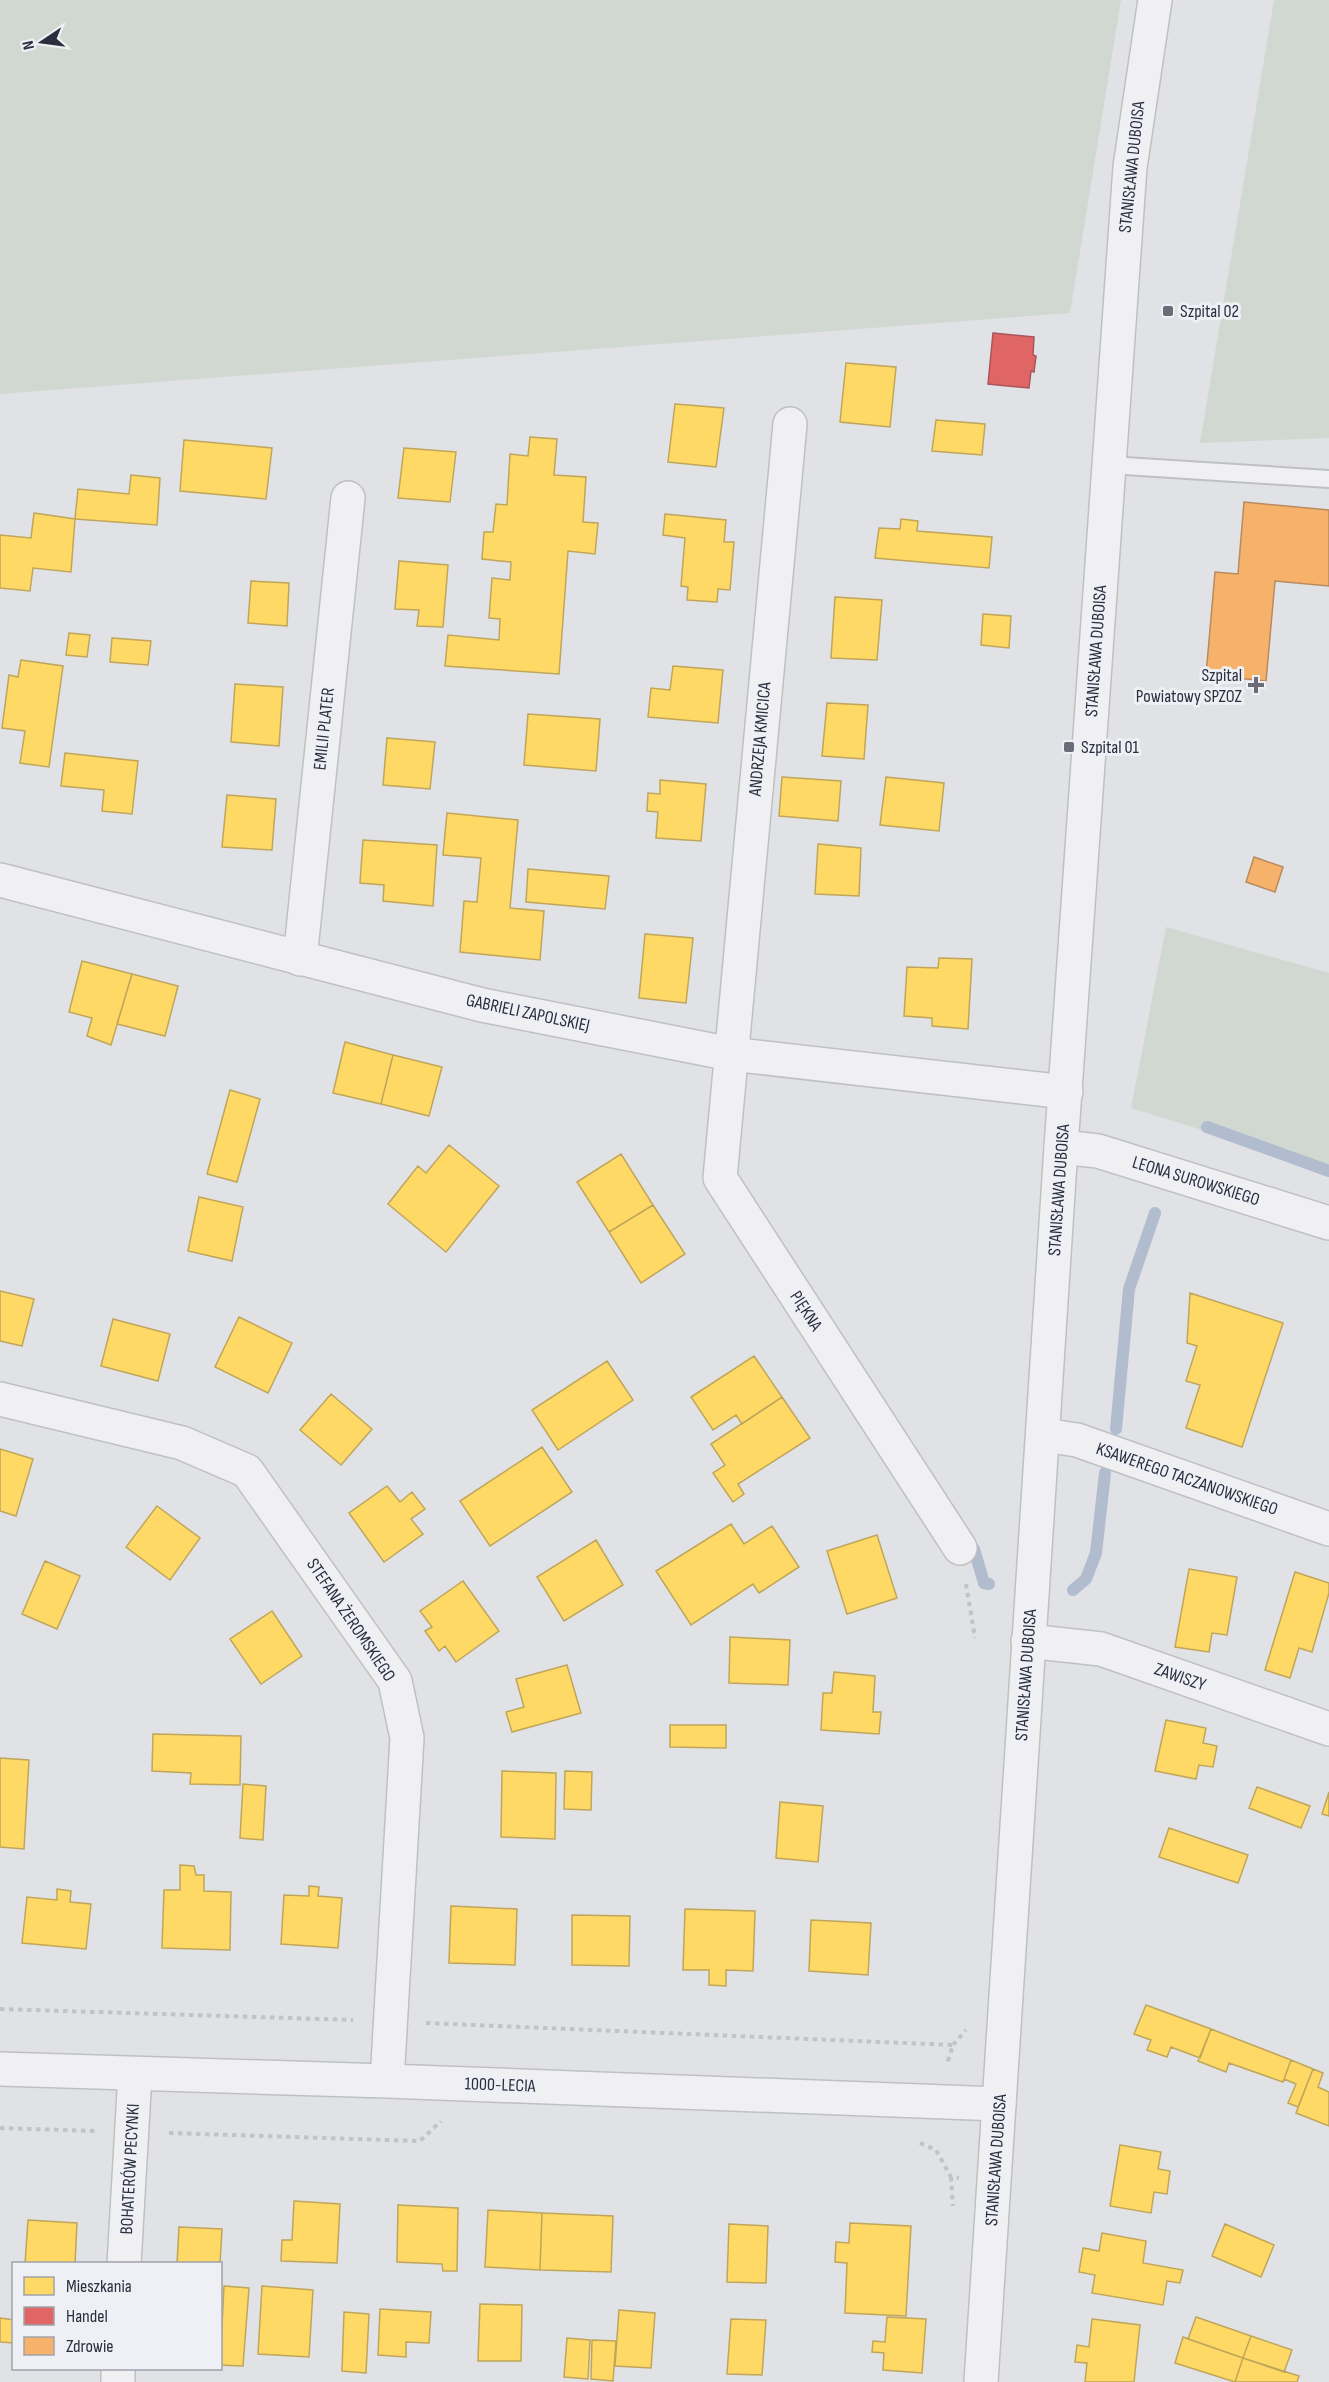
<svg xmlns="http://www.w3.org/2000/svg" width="1329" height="2382" font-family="'Sofia Sans Condensed',sans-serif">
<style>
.green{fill:#d0d8d1}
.homes{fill:#ffd966;stroke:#bfa65a;stroke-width:1.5}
.shops{fill:#e06666;stroke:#a9555a;stroke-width:1.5}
.health{fill:#f6b26b;stroke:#b98a5d;stroke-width:1.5}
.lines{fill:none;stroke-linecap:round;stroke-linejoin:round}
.stream{stroke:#b1bcce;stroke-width:12}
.service-casing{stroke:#bfc0c3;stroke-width:20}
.minor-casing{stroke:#bfc0c3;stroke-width:36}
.tertiary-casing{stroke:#bfc0c3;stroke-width:36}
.path{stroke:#c2c3c9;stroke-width:4;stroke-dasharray:4.5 4.5;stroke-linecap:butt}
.service{stroke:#f0f0f2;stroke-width:16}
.minor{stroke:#f0f0f2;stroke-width:33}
.tertiary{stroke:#f0f0f2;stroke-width:33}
.poi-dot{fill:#6a6d78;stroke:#eef0f5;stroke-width:2}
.labels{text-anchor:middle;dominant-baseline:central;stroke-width:6;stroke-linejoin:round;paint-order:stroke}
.street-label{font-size:18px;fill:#2a2e3d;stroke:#eef0f5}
.poi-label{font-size:18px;fill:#2a2e3d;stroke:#eef0f5;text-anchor:start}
</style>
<rect width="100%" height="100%" fill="#e1e2e5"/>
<path class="green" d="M0,0H1121L1070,313L0,394Z
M1274,0H1329V438L1200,443Z
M1166,927L1329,973V1169L1131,1108Z"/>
<path class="homes" d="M846,363L896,367L890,427L840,422Z
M675,404L724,408L716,467L668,462Z
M936,420L985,424L982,455L932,451Z
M530,437L557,439L554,475L586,477L583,522L598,523L595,554L568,551L559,674L445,666L448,635L499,640L500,619L489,618L492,578L510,580L511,562L482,559L484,532H493L496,504L507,505L510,454L528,456Z
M184,440L272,448L266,499L180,491Z
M404,448L456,452L450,502L398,498Z
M131,475L160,478L157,525L75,519L78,489L129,494Z
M34,513L75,519L71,572L33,568L30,591L0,588V535L31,538Z
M665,514L726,520L724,542H734L730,590L718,589L717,602L687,600L688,587L681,586L685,538L663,535Z
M901,519L918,521L917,531L992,537L989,568L875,558L879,528L900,529Z
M399,561L448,565L443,627L417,626L419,610L395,609Z
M251,581L289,583L287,626L248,623Z
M835,597L882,600L877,660L831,658Z
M983,614L1011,616L1009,648L981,645Z
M69,633L90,635L87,657L66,655Z
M112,638L151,641L148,665L110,662Z
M21,660L63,666L49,767L20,763L25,731L2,728L9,675L18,677Z
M673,666L723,670L718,723L648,717L651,688L670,690Z
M235,684L283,687L279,746L231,742Z
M827,703L868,705L864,759L822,756Z
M528,714L600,719L596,771L524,765Z
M387,738L435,742L430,789L383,785Z
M65,753L138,761L132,814L102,811L104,790L61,786Z
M782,777L841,781L838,821L779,816Z
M886,777L944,783L939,831L880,825Z
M660,780L706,784L701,841L656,838L658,812L647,811L648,793L660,794Z
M227,795L276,799L272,850L222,847Z
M447,813L518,820L510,908L544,911L540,960L460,952L464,901L477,902L481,858L443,855Z
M363,840L437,845L433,906L383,901L384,885L360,883Z
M818,844L861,848L859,896L815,894Z
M528,869L609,876L605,909L526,902Z
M645,934L693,938L686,1003L639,998Z
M939,958L972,959L968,1029L932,1026V1018L904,1016L907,967L938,968Z
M82,961L132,974L111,1045L87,1036L92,1018L69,1012Z
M132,974L178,986L165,1036L117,1024Z
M345,1042L393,1055L381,1104L333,1093Z
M393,1055L442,1067L429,1116L381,1104Z
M230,1090L260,1099L237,1182L207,1174Z
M449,1145L499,1186L446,1252L388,1204L418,1166L426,1173Z
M621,1154L653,1205L609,1232L577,1182Z
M199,1197L243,1207L232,1261L188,1251Z
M653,1205L685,1254L641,1283L609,1232Z
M0,1291L34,1299L22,1346L0,1341Z
M1190,1293L1283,1323L1242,1447L1186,1428L1200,1385L1186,1381L1197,1346L1187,1343Z
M239,1317L292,1343L268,1393L215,1367Z
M113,1319L170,1334L158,1381L101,1366Z
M754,1356L782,1397L742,1424L736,1415L713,1430L691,1397Z
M607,1361L633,1400L558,1450L532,1410Z
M331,1394L372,1429L341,1465L300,1430Z
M782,1397L810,1438L738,1484L744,1494L733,1502L713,1473L725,1465L711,1444Z
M542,1447L572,1492L490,1546L460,1501Z
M0,1449L33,1459L16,1516L0,1511Z
M387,1486L400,1502L412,1492L425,1509L411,1519L423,1534L384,1562L349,1513Z
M157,1506L200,1538L170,1580L126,1547Z
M731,1524L744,1544L772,1526L799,1567L759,1593L753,1584L691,1625L656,1571Z
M877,1535L897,1598L847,1614L827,1551Z
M596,1540L623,1585L564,1621L537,1577Z
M45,1561L80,1576L57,1629L22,1614Z
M1189,1569L1237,1577L1227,1635L1212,1633L1209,1652L1175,1647Z
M1295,1572L1329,1583V1593L1312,1652L1299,1648L1290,1678L1265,1670Z
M463,1581L499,1631L456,1662L445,1646L439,1651L425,1631L432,1627L420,1611Z
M272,1611L302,1656L261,1684L230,1639Z
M730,1637L790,1640L788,1685L729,1683Z
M567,1665L581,1713L512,1732L506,1712L524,1707L516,1679Z
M834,1672L875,1676L873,1712H881L879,1734L821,1730L823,1693H832Z
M1166,1720L1206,1728L1203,1743L1217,1746L1213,1767L1199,1765L1196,1779L1155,1771Z
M670,1725H726V1748L670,1747Z
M153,1734L241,1736L240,1785L190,1784L191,1773L152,1771Z
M0,1758L29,1760L24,1849L0,1847Z
M502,1771L556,1773L555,1839L501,1837Z
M565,1771L592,1772L591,1810L564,1809Z
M243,1784L266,1786L263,1840L240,1838Z
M1257,1787L1310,1806L1301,1828L1249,1808Z
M1329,1792V1816L1322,1814Z
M780,1802L823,1806L818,1862L776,1858Z
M1169,1828L1248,1855L1238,1883L1159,1857Z
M180,1865L194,1866L196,1875H204V1891L231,1892L230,1950L162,1948L164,1890H180Z
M309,1886L319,1887L318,1896L342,1898L338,1948L281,1944L284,1895L309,1896Z
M57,1889L71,1891L70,1902L91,1904L86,1949L22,1943L27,1897L57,1900Z
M451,1906L517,1909L515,1965L449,1963Z
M685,1909L755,1911L753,1971L726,1970V1986L709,1985V1970H683Z
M572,1915L630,1916L629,1966L572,1965Z
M811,1920L871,1923L868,1975L809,1971Z
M1146,2005L1211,2029L1200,2058L1171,2047L1167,2057L1147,2050L1151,2040L1134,2034Z
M1211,2029L1291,2060L1283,2082L1229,2063L1226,2072L1198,2061Z
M1291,2060L1313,2069L1298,2107L1288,2103L1296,2084L1284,2079Z
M1313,2069L1323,2073L1318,2087L1329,2092V2126L1296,2113Z
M1120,2145L1161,2152L1158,2169L1170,2171L1167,2194L1154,2192L1151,2213L1110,2206Z
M294,2201L340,2204L337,2263L281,2261L282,2240H292Z
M398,2205L458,2208L457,2271H443L442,2264L397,2262Z
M488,2210L542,2213L540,2270L485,2267Z
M542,2213L613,2216L611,2272L540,2270Z
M28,2220L77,2223L75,2264H25Z
M850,2223L911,2226L906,2316L845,2313L847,2263L835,2262L836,2242L849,2243Z
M729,2224L768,2226L766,2283L727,2282Z
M1225,2224L1274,2245L1261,2277L1212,2256Z
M179,2227L222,2229L220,2264H177Z
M1102,2233L1146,2241L1143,2263L1183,2270L1180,2283L1167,2281L1163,2305L1092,2293L1095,2275L1079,2272L1083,2248L1099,2251Z
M224,2286L249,2288L243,2366L220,2365Z
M262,2286L313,2290L309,2357L258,2354Z
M480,2304L522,2305L521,2361H478Z
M380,2309L431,2312L429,2343L406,2342V2357L378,2355Z
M619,2310L655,2313L651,2368L615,2366Z
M344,2312L369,2314L366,2373L342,2371Z
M887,2317L926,2319L922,2373L883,2370L884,2353L872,2352L873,2341L885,2342Z
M1196,2317L1251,2336L1243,2358L1188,2339Z
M0,2318L14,2320V2343L0,2342Z
M731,2319L766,2320L762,2375L727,2374Z
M1092,2319L1140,2325L1134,2382H1085L1087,2363L1075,2362L1077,2345L1089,2347Z
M1251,2336L1292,2350L1284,2372L1243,2358Z
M1183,2337L1243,2358L1235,2382L1175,2363Z
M567,2338L590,2340L588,2379L564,2377Z
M592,2340L616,2341L613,2381L591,2379Z
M1243,2358L1299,2376L1297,2382H1235Z"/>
<path class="shops" d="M993,333L1034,337L1033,355L1036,356L1034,372L1031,371L1029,388L988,384Z"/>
<path class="health" d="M1244,502L1329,510V586L1275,581L1266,681L1206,675L1215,572L1238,574Z
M1254,857L1283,867L1275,892L1246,882Z"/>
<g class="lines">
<path class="stream" d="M1207,1127L1329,1171
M1116,1429L1129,1289L1155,1213
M974,1549L984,1583L989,1584
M1073,1590L1086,1579L1096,1553L1105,1473"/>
<g class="service-casing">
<path id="service" d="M1109,465L1329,479"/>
</g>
<g class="minor-casing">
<path id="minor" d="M790,424L720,1178L960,1548
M0,880L482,1005L731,1054L1066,1092
M300,959L348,498
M1061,1147L1098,1151L1329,1223
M0,1399L182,1443L247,1471L395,1681L407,1738L387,2081
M1044,1435L1077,1440L1329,1529
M1028,1641L1101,1649L1329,1729
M0,2069L387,2081L999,2104
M124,2264L135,2074
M118,2382V2368"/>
</g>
<g class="tertiary-casing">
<path id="tertiary" d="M981,2382L1061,1147L1130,167L1155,0"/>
</g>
<path class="path" d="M966,1584L975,1638
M0,2009L353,2020
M426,2023L953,2045L947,2064
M953,2045L966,2030
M0,2128L95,2131
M169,2133L420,2141L441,2121
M920,2143L936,2150L951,2177L959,2178
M951,2177L953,2206"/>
<use href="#service" class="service"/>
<use href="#minor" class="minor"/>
<use href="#tertiary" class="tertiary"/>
</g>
<g class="poi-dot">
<rect x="1162" y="305" width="12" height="12" rx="3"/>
<path d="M1253 676h6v6h6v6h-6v6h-6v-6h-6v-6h6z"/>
<rect x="1063" y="741" width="12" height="12" rx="3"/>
</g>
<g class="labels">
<g class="street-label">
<text transform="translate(1132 167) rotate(-84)">STANISŁAWA DUBOISA</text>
<text transform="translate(1096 651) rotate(-86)">STANISŁAWA DUBOISA</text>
<text transform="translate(324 729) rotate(-84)">EMILII PLATER</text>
<text transform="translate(760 739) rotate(-85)">ANDRZEJA KMICICA</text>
<text transform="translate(528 1013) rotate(12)">GABRIELI ZAPOLSKIEJ</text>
<text transform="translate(1196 1181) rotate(17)">LEONA SUROWSKIEGO</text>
<text transform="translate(1059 1190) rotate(-86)">STANISŁAWA DUBOISA</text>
<text transform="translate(806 1311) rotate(57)">PIĘKNA</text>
<text transform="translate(1187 1479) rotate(19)">KSAWEREGO TACZANOWSKIEGO</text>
<text transform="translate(351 1620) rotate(56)">STEFANA ŻEROMSKIEGO</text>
<text transform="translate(1026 1675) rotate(-86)">STANISŁAWA DUBOISA</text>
<text transform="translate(1180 1677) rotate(19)">ZAWISZY</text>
<text transform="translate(500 2085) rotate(2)">1000-LECIA</text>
<text transform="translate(996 2160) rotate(-86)">STANISŁAWA DUBOISA</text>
<text transform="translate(130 2169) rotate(-87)">BOHATERÓW PECYNKI</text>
</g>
<g class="poi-label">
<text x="1180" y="311">Szpital 02</text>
<text x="1242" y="675" text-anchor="end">Szpital<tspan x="1242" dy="21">Powiatowy SPZOZ</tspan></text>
<text x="1081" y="747">Szpital 01</text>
</g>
</g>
<rect x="12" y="2262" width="210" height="108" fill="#eef0f5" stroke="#a0a2ab" stroke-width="1.5"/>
<rect x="24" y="2277" width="30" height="18" fill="#ffd966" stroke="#a0a2ab" stroke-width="1.5"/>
<text x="66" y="2292" font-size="18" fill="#2a2e3d">Mieszkania</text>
<rect x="24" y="2307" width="30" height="18" fill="#e06666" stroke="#a0a2ab" stroke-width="1.5"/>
<text x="66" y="2322" font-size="18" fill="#2a2e3d">Handel</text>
<rect x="24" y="2337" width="30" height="18" fill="#f6b26b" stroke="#a0a2ab" stroke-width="1.5"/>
<text x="66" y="2352" font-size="18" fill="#2a2e3d">Zdrowie</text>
<g transform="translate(42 42) rotate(257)" stroke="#eef0f5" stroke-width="4.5" paint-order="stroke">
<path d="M0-4.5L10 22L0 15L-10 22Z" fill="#2a2e3d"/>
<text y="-9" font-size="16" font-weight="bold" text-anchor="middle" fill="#2a2e3d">N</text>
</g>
</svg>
